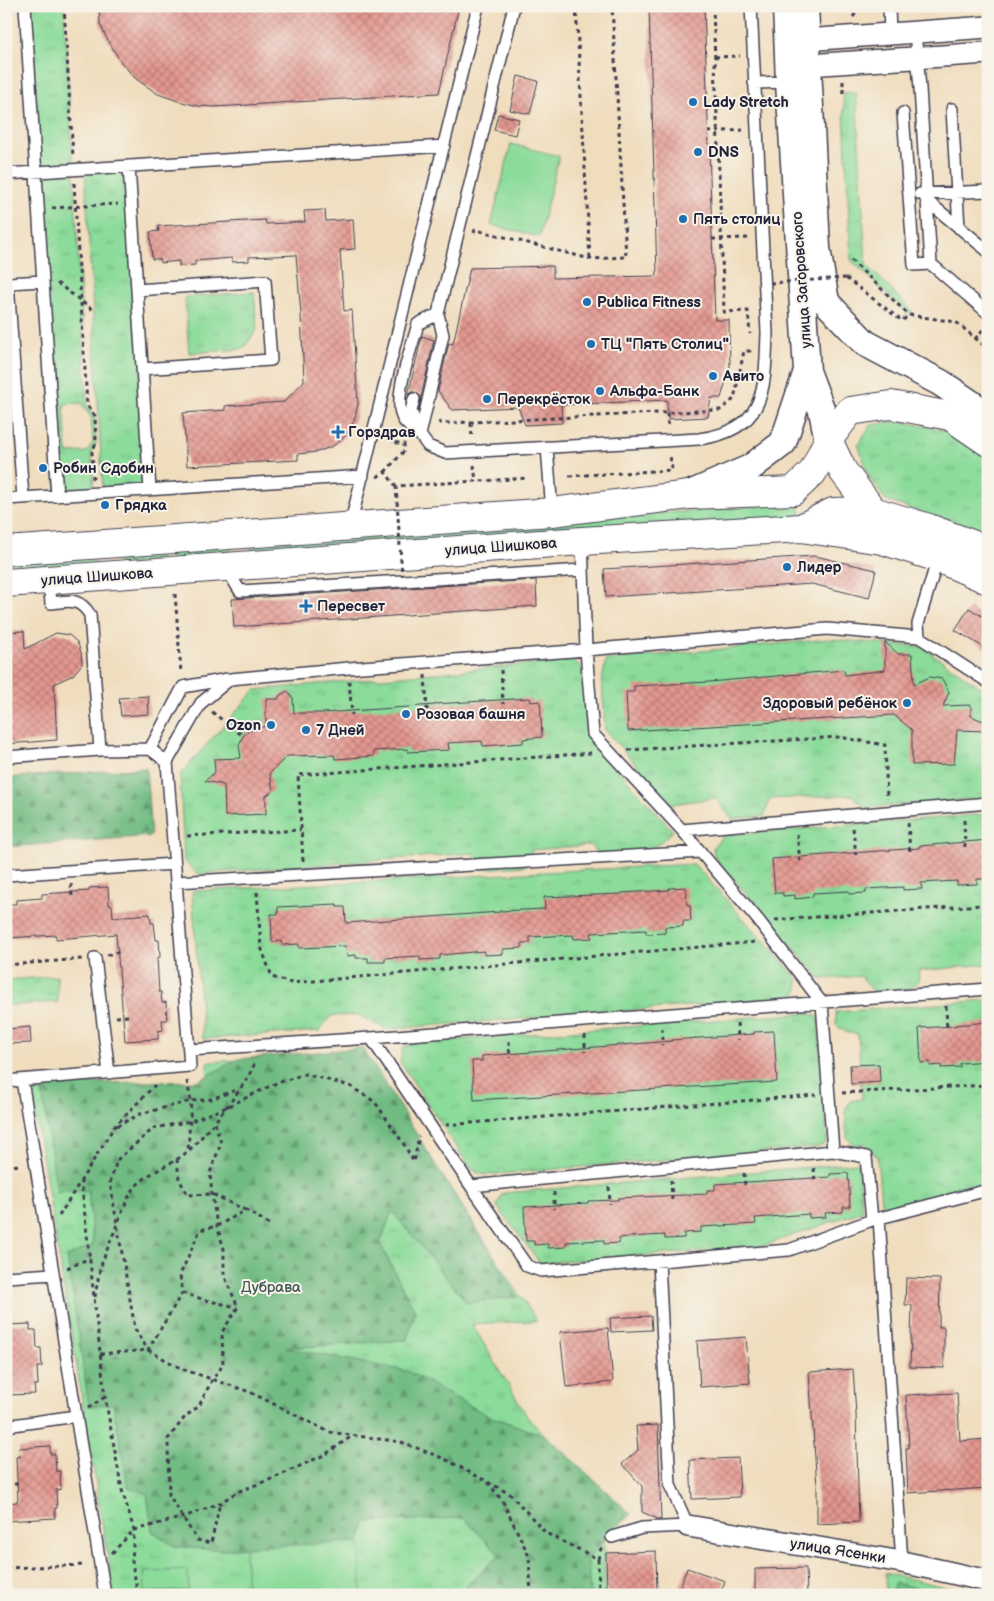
<svg xmlns="http://www.w3.org/2000/svg" width="994" height="1601" font-family="'Balsamiq Sans',sans-serif">
<style>
.grass{fill:url(#grass-tufts);stroke:#567e6a;fill-rule:evenodd}
.forest{fill:url(#forest-firs);stroke:#496e5e}
.garden{fill:#8bdb9a;stroke:#567e6a}
.building{fill:url(#building-cross-hatch)}
.lines{fill:none;stroke-linecap:round;stroke-linejoin:round}
.service-casing{stroke:#413e4f;stroke-width:14}
.minor-casing{stroke:#413e4f;stroke-width:24}
.tertiary-casing{stroke:#413e4f;stroke-width:29}
.primary-casing{stroke:#413e4f;stroke-width:30}
.path{stroke:#413e4f;stroke-width:3;stroke-dasharray:4 4;stroke-linecap:butt}
.service{stroke:#fff;stroke-width:11}
.minor{stroke:#fff;stroke-width:21}
.tertiary{stroke:#fff;stroke-width:26}
.primary{stroke:#fff;stroke-width:28}
.path-bridge{stroke:#413e4f;stroke-width:3;stroke-dasharray:4 4;stroke-linecap:butt}
.poi-dot{fill:#1f6fb2;stroke:#f7f3e8;stroke-width:2}
.labels{text-anchor:middle;dominant-baseline:central;stroke-width:4;stroke-linejoin:round;paint-order:stroke}
.poi-label{font-size:15px;font-weight:bold;fill:#22223b;stroke:#f7f3e8;text-anchor:start}
.street-label{font-size:15px;fill:#22223b;stroke:#f7f3e8}
.park-label{font-size:15px;fill:#425a58;stroke:#f7f3e8}
</style>
<defs>
<pattern id="grass-tufts" width="24" height="20" patternUnits="userSpaceOnUse" patternTransform="scale(1.25)"><rect width="24" height="20" fill="#8bdb9a"/><path d="M3 7l-1-3M5 7V3M7 7l1-3M15 17l-1-3M17 17v-4M19 17l1-3" fill="none" stroke="#78bc86"/></pattern>
<pattern id="forest-firs" width="22" height="20" patternUnits="userSpaceOnUse" patternTransform="scale(1.25)"><rect width="22" height="20" fill="#70bb82"/><path d="M5 1l3.5 6h-7zM16 11l3.5 6h-7z" fill="#5c986c"/></pattern>
<pattern id="building-cross-hatch" width="8" height="8" patternUnits="userSpaceOnUse" patternTransform="scale(1.25)"><rect width="8" height="8" fill="#e49790"/><path d="M0 0l8 8M0 8l8-8" fill="none" stroke="#b87b77"/></pattern>
</defs>
<rect width="100%" height="100%" fill="#f7f3e8"/>
<filter id="ink" filterUnits="userSpaceOnUse"><feTurbulence type="fractalNoise" baseFrequency=".02" numOctaves="2"/><feDisplacementMap in="SourceGraphic" scale="10" xChannelSelector="R" yChannelSelector="G"/><feConvolveMatrix kernelMatrix="1 2 1 2 8 2 1 2 1" color-interpolation-filters="sRGB"/></filter>
<filter id="wash" filterUnits="userSpaceOnUse"><feTurbulence type="fractalNoise" baseFrequency=".0096" numOctaves="4" result="noise"/><feDisplacementMap in="SourceGraphic" scale="20" xChannelSelector="R" yChannelSelector="G"/><feGaussianBlur stdDeviation="1.12" result="paint"/><feColorMatrix in="noise" values="0 0 0 0 0 0 0 0 0 0 0 0 0 0 0 0 0 1.4 0 .05"/><feComposite in="paint" operator="in"/></filter>
<g filter="url(#wash)">
<rect width="100%" height="100%" fill="#f0ddbe"/>
<path class="grass" d="M25,6H64L87,405L95,416L96,443L92,452L94,493L57,496ZM81,403L91,417L93,442L87,452L67,453L64,404Z
M856,92L866,264L913,312L909,315L851,260L843,93Z
M129,166L150,490L103,493L85,169Z
M254,292L257,330L243,349L189,353L185,297Z
M899,421L949,431L988,458V536L981,532L887,501L870,479L858,444L871,425Z
M799,503L801,517L252,556L251,543Z
M230,545L231,557L170,561L169,549Z
M159,550L160,562L118,565V553Z
M94,555V567L6,573V561Z
M829,639L922,647L988,692V798L865,808L852,795L770,799L764,816L732,819L715,798L671,804L605,730L602,681L606,660Z
M572,660L582,668L588,737L673,831L642,858L603,859L590,845L532,850L525,866L481,869L474,853L197,874L184,861L180,775L255,690Z
M988,814V964L919,971L918,982L909,989L874,992L861,976L821,979L715,858L713,847L724,835Z
M694,864L797,978L798,990L794,998L386,1029L358,1015L331,1016L319,1031L203,1039L192,891Z
M57,976L58,1002L6,1006V980Z
M988,1000V1184L891,1209L881,1202L877,1156L864,1144L854,1145L847,1137L845,1110L850,1101L862,1099L858,1034L847,1033L836,1025V1012Z
M809,1013L818,1017L827,1136L825,1144L818,1147L485,1175L476,1172L469,1166L400,1062L403,1048L413,1043Z
M363,1054L537,1321L472,1324L528,1418L600,1491L604,1539L605,1595H114L32,1092L196,1091L208,1087L207,1062Z
M858,1163L862,1211L760,1247L540,1263L497,1206L503,1193Z
M885,1573L966,1592V1595H886Z"/>
<path class="forest" d="M146,768L151,836L6,847V778Z
M363,1048L518,1297L467,1303L392,1211L380,1244L415,1311L407,1340L286,1348L407,1371L489,1416L546,1436L631,1514L604,1539L588,1560L590,1595H463L466,1586L499,1555L464,1518L365,1522L360,1542L245,1547L223,1550L176,1547L152,1531L147,1493L128,1487L113,1404L89,1406L67,1257L93,1245L88,1190L57,1192L41,1084L198,1081L238,1059Z
M895,1583L946,1595H891Z"/>
<path class="garden" d="M511,144L559,156L539,237L491,225Z
M360,1542L361,1595L247,1594L245,1547Z
M188,1570V1591L145,1592L144,1572Z"/>
<g id="blocks">
<path class="building" d="M99,6H459L439,93L215,107L198,106L178,101L158,94L136,79L120,61L105,35L100,24Z
M649,6H704L715,320H729L730,367L721,398H711L708,417L668,419L667,400L561,405L562,423L525,425L518,407L452,410L438,391L449,343L453,344L470,268L553,266V278L657,276Z
M518,76L538,81L530,114L510,110Z
M498,114L519,119L515,135L494,130Z
M325,210L326,221L353,219L355,249L340,250L344,311L352,310L358,404L354,421L345,436L333,446L317,452L298,454V460L187,466L183,413L225,410V406L284,402L304,381L301,314L296,255L249,257V261L232,262V258L195,261V265L179,266V261L160,263V259H152L150,232L159,231L158,226L265,220L266,224L305,222L304,211Z
M422,336L434,340L421,397L415,392H411L408,395Z
M815,556L876,570L869,598L812,584L606,597L604,569Z
M536,580L537,606L234,627L232,599Z
M969,608L988,620V650L955,630Z
M24,631L25,649L56,633L69,635L77,642L81,652L82,664L73,675L54,684L57,740L6,744V632Z
M885,642L898,654H912L914,684L930,677L942,679L949,692L943,706L971,705V716L988,723V731L957,730L954,764L912,765V730L894,715L628,731L626,692H634V686L709,682L844,670L845,675L885,670Z
M288,691L293,698L294,713H323L435,705V704L530,698L531,702L540,701L542,737L523,739V743L483,746L482,741L448,743L449,750L408,752V749L374,751V756L349,758L335,759L334,755L287,756L270,773L273,791L266,796V814L225,816L224,785L205,781L215,772L214,759L241,758L239,745L243,736L248,731L266,726V699H278L280,695Z
M148,696L149,714L121,716L119,698Z
M988,840V873H985L986,879H977V884L957,885V881L921,883L922,889L903,890V887L866,889V893L849,894V891L813,893V897L795,899V895L783,896V893H775L772,859L919,848V846L943,844Z
M108,887L109,905H112L113,917L150,914L151,923H154L156,940H159L160,957L157,958L159,992H161L162,1003L166,1002L167,1020H162L163,1030L158,1031V1039L125,1041L116,934L56,939V935L6,938V904H16V900L42,898V894L89,891V888Z
M686,887L687,905H690L691,921H683V926L665,927V933L646,934V930L591,933L592,938L574,939L573,935L530,937V943H522V948L503,949V954L484,955V951L440,955V959L420,960V956L385,958V962H368V958H356V955L347,956L346,946L299,948V944L282,945L281,941L272,942L271,914H278V907L337,904V907H345L346,923L500,912V911L545,909L544,897L622,894V893L669,890V888Z
M988,1022V1061L960,1063V1067L941,1068V1065L930,1066V1062L921,1063L919,1028L955,1026V1025Z
M30,1027L31,1043L6,1044V1029Z
M774,1031L777,1082L474,1100L472,1061H482V1056L672,1041V1040L754,1034V1032Z
M879,1064L880,1082L851,1084L850,1065Z
M848,1173L850,1207H843V1212L825,1213L826,1217L809,1218V1214L755,1218L756,1224L701,1227V1232L684,1233V1238L665,1239V1235L629,1237L619,1238V1243L604,1244V1240L566,1242V1247L548,1248V1244L534,1245V1241H526L524,1207L588,1203V1201L618,1200V1198L707,1194V1190H715V1184L830,1177V1174Z
M906,1278L940,1279L939,1327H944V1368L910,1367L912,1305H905Z
M651,1316L652,1330L611,1332L610,1318Z
M30,1324V1330H36L37,1348H41L42,1367H37L38,1385H34L35,1394L7,1395L6,1325Z
M608,1328L613,1382L566,1387L560,1332Z
M746,1337L750,1383L700,1387L697,1341Z
M853,1369L856,1414L859,1522L817,1524V1487L809,1372Z
M957,1393L960,1441L988,1439V1488L908,1493L906,1448H909L906,1395Z
M658,1425L661,1520H660L642,1512V1486L622,1464L638,1450L636,1426Z
M50,1446V1454H55L56,1471H60L61,1489L56,1490L57,1508H55V1518L6,1521V1503L17,1502V1500H18L16,1457H20L19,1448Z
M738,1458L740,1497L692,1499L690,1460Z
M656,1551L657,1595H607L606,1553Z
M687,1568L725,1581L720,1595H677Z
M806,1568L807,1595H755V1569Z"/>
</g>
</g>
<g filter="url(#ink)">
<use href="#blocks" fill-opacity="0" stroke="#413e4f" stroke-width="1"/>
<g class="lines">
<g class="service-casing">
<path id="service" d="M25,6L57,496
M514,6L438,314L443,335L420,435L428,446L445,453L699,439C766,430 765,390 767,333L751,6
M889,6L890,34
M915,32L920,88L931,264
M754,83L789,82
M952,109L959,228
M903,113L914,265L931,264L988,313
M129,166L150,490
M6,174L444,146
M920,194L988,191
M926,200L988,251
M137,290L265,281L271,360L142,369
M414,399L411,411L419,433
M420,435C415,430 406,425 403,419C392,398 412,347 418,324L438,314
M547,447L552,512
M23,498L8,283L43,281
M6,499L363,476
M350,526L478,6
M582,541L586,650L593,734L682,830L759,921L822,1003L833,1151L866,1157L872,1220L988,1190
M226,568L240,591L583,570
M49,580L51,603C69,601 79,597 90,615L100,750
M919,637L918,624L938,558
M6,757L100,750L150,749
M167,762L150,749L183,687L228,679
M682,830L988,803
M6,875L174,864
M176,882L701,852
M95,958L109,1073
M371,1038L471,1186L527,1266L541,1271L789,1250L872,1220
M189,1050L371,1038L988,989
M22,1080L105,1595
M6,1081L190,1066L167,762L201,703L230,679L349,668L586,650L827,629L919,637L988,682
M471,1186L833,1151
M879,1218L902,1562
M6,1277L53,1274
M6,1426L76,1416
M612,1537L642,1528L688,1526L670,1485L659,1261"/>
</g>
<g class="minor-casing">
<path id="minor" d="M791,41L988,27
M793,66L988,53
M688,1526L902,1562L988,1581"/>
</g>
<g class="tertiary-casing">
<path id="tertiary" d="M805,6L817,248L826,302L865,343L941,383L988,415
M807,371L822,411L828,440
M690,494L750,468L783,443L807,371L789,82L786,6"/>
</g>
<g class="primary-casing">
<path id="primary" d="M828,440L843,471L873,511L929,528L988,550
M801,528L833,512L873,511
M6,551L552,512L689,495L793,491L813,472L828,440L850,411L891,405L950,416L988,442
M6,583L582,541L801,528L882,540L938,558L988,580"/>
</g>
<path class="path" d="M64,6L73,157
M576,6L590,259
M713,6L724,312L748,311L750,334
M853,17L861,6
M715,57L740,56
M843,81V93
M708,132L743,130
M74,183L87,405L95,416L96,443L92,452L93,480
M52,208L118,204
M474,233L475,230L489,233L590,259L626,257L612,6
M712,239L749,238
M851,260L909,315L956,322L988,349
M846,278L902,321L909,315
M57,283L93,310
M975,339L986,326
M667,413L668,426
M439,421L440,423H451L720,410L734,399L744,351H750V348
M471,423L472,439
M474,465L476,482
M385,472L404,451V444L392,442L395,431
M569,476L672,470L670,455
M377,477L385,472L396,486L528,478
M175,594L181,672
M501,670L503,704
M425,675L427,710
M349,681L352,715
M212,712L243,736
M628,750L839,737L885,745L887,799
M964,820L965,847
M908,823L910,852
M853,828L856,855
M797,834L800,861
M187,836L301,830
M303,861L298,775L592,753
M71,884L72,896
M7,890L8,904
M257,892L261,947L272,977L291,983L756,942
M775,920L982,905L988,907
M107,955L121,951
M6,965L82,959
M946,1006L947,1030
M116,1017L128,1016
M737,1023L738,1040
M662,1028V1045
M585,1035V1052
M509,1041L510,1058
M187,1081L191,1101L188,1152
M842,1093L988,1085
M215,1123L221,1143L210,1173L212,1194L217,1226L224,1249V1275L238,1307L222,1332L223,1365L212,1380L199,1406L185,1417L168,1439L169,1495L197,1540L211,1543L220,1503
M446,1125L816,1095
M117,1126L140,1114L191,1101L211,1099L239,1089
M177,1159L179,1179L188,1195L212,1194L245,1210
M6,1166L21,1165
M814,1168L815,1182
M744,1173L745,1187
M81,1180L105,1397L122,1490L134,1530L132,1562L138,1595
M671,1180L672,1202
M609,1187L610,1204
M554,1192V1209
M59,1216L114,1127L155,1085
M269,1224L246,1210L217,1226L200,1230L180,1275L182,1293L148,1350L135,1329L110,1183L117,1160L154,1128L191,1121L227,1107L274,1084L305,1074L350,1086L375,1102L403,1143L414,1162L419,1136
M67,1268L90,1258
M182,1293L209,1301L237,1307
M95,1297C97,1285 99,1271 103,1260C107,1249 112,1238 116,1227C122,1213 126,1198 136,1186C150,1171 172,1165 187,1152C201,1140 255,1076 255,1060
M100,1354L148,1350L182,1369L250,1392L329,1432L401,1442L445,1459L510,1494L546,1533L598,1559L599,1595
M88,1408L105,1397
M488,1482L503,1502L529,1556L531,1595
M6,1484H22
M112,1553L134,1530L184,1517L220,1503L237,1492L274,1478L326,1454L352,1436
M598,1559L602,1545
M6,1568L86,1565"/>
<use href="#service" class="service"/>
<use href="#minor" class="minor"/>
<use href="#tertiary" class="tertiary"/>
<use href="#primary" class="primary"/>
<path class="path-bridge" d="M770,283L846,278
M396,486L402,576"/>
</g>
</g>
<g class="poi-dot">
<circle cx="693" cy="102" r="5"/>
<circle cx="698" cy="152" r="5"/>
<circle cx="683" cy="219" r="5"/>
<circle cx="587" cy="302" r="5"/>
<circle cx="591" cy="344" r="5"/>
<circle cx="713" cy="376" r="5"/>
<circle cx="600" cy="391" r="5"/>
<circle cx="487" cy="399" r="5"/>
<path d="M335.5 424.5h5v5h5v5h-5v5h-5v-5h-5v-5h5z"/>
<circle cx="43" cy="468" r="5"/>
<circle cx="105" cy="505" r="5"/>
<circle cx="787" cy="567" r="5"/>
<path d="M303.5 598.5h5v5h5v5h-5v5h-5v-5h-5v-5h5z"/>
<circle cx="907" cy="703" r="5"/>
<circle cx="406" cy="714" r="5"/>
<circle cx="271" cy="725" r="5"/>
<circle cx="306" cy="730" r="5"/>
</g>
<g class="labels">
<g class="poi-label">
<text x="703" y="102">Lady Stretch</text>
<text x="708" y="152">DNS</text>
<text x="693" y="219">Пять столиц</text>
<text x="597" y="302">Publica Fitness</text>
<text x="601" y="344">ТЦ "Пять Столиц"</text>
<text x="723" y="376">Авито</text>
<text x="610" y="391">Альфа-Банк</text>
<text x="497" y="399">Перекрёсток</text>
<text x="348" y="432">Горздрав</text>
<text x="53" y="468">Робин Сдобин</text>
<text x="115" y="505">Грядка</text>
<text x="797" y="567">Лидер</text>
<text x="317" y="606">Пересвет</text>
<text x="897" y="703" text-anchor="end">Здоровый ребёнок</text>
<text x="416" y="714">Розовая башня</text>
<text x="261" y="725" text-anchor="end">Ozon</text>
<text x="316" y="730">7 Дней</text>
</g>
<g class="street-label">
<text transform="translate(802 280) rotate(-94)">улица Загоровского</text>
<text transform="translate(501 547) rotate(-4)">улица Шишкова</text>
<text transform="translate(97 577) rotate(-4)">улица Шишкова</text>
<text transform="translate(838 1551) rotate(9)">улица Ясенки</text>
</g>
<g class="park-label">
<text x="271" y="1287">Дубрава</text>
</g>
</g>
<rect width="994" height="1601" fill="none" stroke="#f7f3e8" stroke-width="25"/>
</svg>
